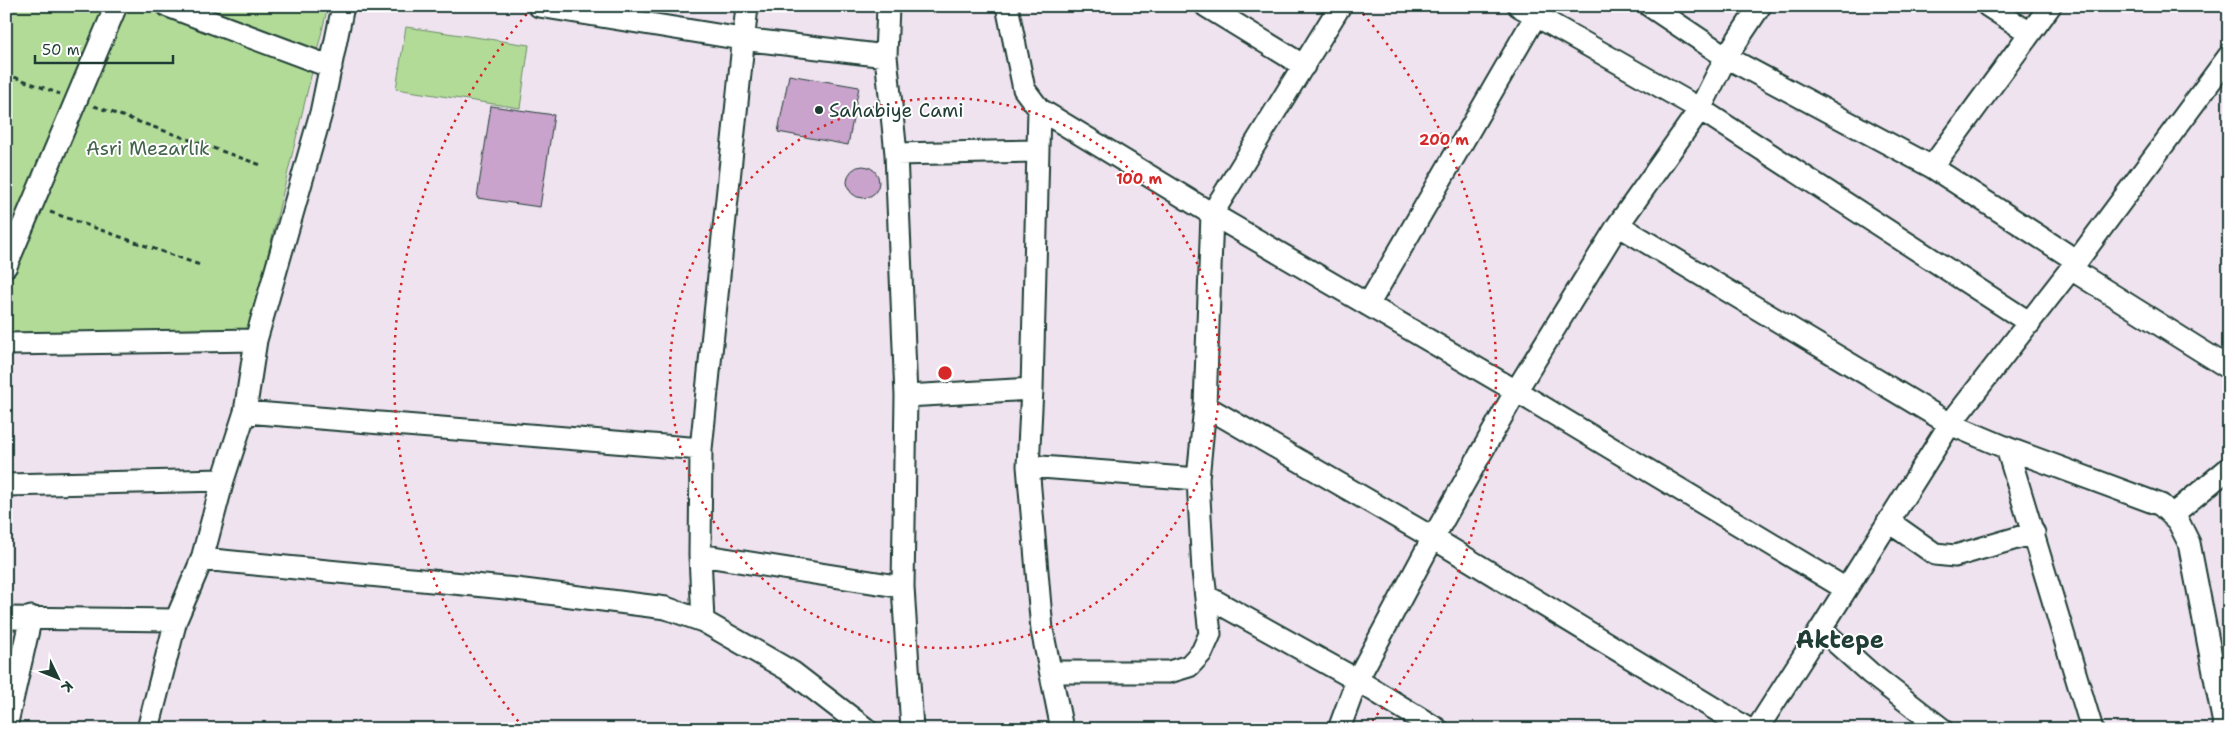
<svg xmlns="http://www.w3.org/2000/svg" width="2235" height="735" font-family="'Shantell Sans',sans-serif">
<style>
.green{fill:#b3db98;stroke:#698c66}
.building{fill:#c9a3cc;stroke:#1f3d34}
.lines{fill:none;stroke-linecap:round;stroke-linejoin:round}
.minor-casing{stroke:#1f3d34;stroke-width:25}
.path{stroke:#1f3d34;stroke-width:3;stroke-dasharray:5 4;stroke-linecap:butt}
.minor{stroke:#fff;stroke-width:21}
.ring{fill:none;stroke:#d62828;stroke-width:2.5;stroke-dasharray:2.5 5}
.poi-dot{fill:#1f3d34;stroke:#fff;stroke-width:2}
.labels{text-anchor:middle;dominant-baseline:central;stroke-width:4;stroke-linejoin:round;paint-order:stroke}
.poi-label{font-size:19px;fill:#1f3d34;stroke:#fff;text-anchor:start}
.park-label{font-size:19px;fill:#44644d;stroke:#fff}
.district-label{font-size:24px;font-weight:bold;fill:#1f3d34;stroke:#fff}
.centre{fill:#d62828;stroke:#fff;stroke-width:2.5}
.ring-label{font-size:15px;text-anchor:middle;font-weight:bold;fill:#d62828;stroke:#fff;stroke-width:4;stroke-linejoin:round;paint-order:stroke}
</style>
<rect width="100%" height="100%" fill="#efe3f0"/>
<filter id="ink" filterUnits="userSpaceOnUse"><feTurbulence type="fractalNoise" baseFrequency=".02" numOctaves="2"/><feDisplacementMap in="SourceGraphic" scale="10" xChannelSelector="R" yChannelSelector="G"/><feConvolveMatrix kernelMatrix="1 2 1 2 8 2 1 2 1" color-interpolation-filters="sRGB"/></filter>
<g filter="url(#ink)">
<path class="green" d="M6,6H328L247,341L6,344Z
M406,27L529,45L520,108L396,89Z"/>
<path class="building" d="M789,75L859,87L848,145L778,132Z
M491,106L554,115L540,207L477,198Z
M847 182a16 16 0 1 1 32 0a16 16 0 1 1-32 0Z"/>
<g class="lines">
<g class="minor-casing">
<path id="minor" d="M168,6L331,67
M343,6L321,113L256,340L245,412L223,480L202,559L516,589L666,608L703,621L792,672L866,729
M539,6L742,39L886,56
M888,6L886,56L896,154L906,396L903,587L912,729
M1007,6L1024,89L1039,109L1212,214L1516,391L1846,589
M1206,6L1304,66
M1519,6L1700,109L2030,323
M1650,6L1726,57L1932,167L2077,261
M1988,6L2030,33
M1039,109L1032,389L1028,466L1042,630L1062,729
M896,154L1038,151
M1932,167L2050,6
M1618,225L1950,424L2007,448L2161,505L2178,521L2189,543L2225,729
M6,266L116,6
M2071,269L2229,368
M1368,305L1535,17
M6,344L256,340
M906,396L1032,389
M1205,406L1433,538L1748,729
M245,412L701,449
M2007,448L2092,729
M1028,466L1198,479
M6,485L223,480
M2172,515L2229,468
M1888,521L1935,554L1955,556L2034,533
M700,555L903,587
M1206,596L1357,680L1437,729
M6,618L176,620
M703,621L700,555L701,449L747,6
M1052,672H1169L1189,666L1202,652L1210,634L1203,571L1198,479L1205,406L1212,214L1340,6
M6,727L31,617
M148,729L176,620L202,559
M1339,729L1357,680L1433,538L1516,391L1618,225L1700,109L1726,57L1760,6
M1757,729L1821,629
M1942,729L1870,673L1821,629L1950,424L2077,261L2229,56"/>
</g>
<path class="path" d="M6,74L60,94
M94,106L261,165
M6,193L14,197
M50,212L200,265"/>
<use href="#minor" class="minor"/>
</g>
</g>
<g class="ring">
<circle cx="945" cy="373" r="275"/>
<path d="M523 727A551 551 0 0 1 532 8M1358 8A551 551 0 0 1 1367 727"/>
</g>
<circle class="poi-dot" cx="819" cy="110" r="5"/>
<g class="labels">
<g class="poi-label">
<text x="829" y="110">Sahabiye Cami</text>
</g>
<g class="park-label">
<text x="148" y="148">Asri Mezarlık</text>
</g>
<g class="district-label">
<text x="1840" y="640">Aktepe</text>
</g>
</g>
<circle cx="945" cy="373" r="8" class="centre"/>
<g class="ring-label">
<text x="1444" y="145">200 m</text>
<text x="1139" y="184">100 m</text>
</g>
<rect width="2235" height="735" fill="none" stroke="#fff" stroke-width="25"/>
<rect x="12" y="12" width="2210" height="710" fill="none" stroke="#1f3d34" stroke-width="2" filter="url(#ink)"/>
<g transform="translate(58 678) rotate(133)" stroke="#ffffff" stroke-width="4" paint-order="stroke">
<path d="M0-4L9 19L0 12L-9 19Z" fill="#1f3d34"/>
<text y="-8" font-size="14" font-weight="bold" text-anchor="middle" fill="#1f3d34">K</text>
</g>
<path d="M35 55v8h138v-8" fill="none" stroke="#1f3d34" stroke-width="2.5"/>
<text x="42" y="55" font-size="15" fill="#1f3d34" stroke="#ffffff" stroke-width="4" paint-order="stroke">50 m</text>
</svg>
